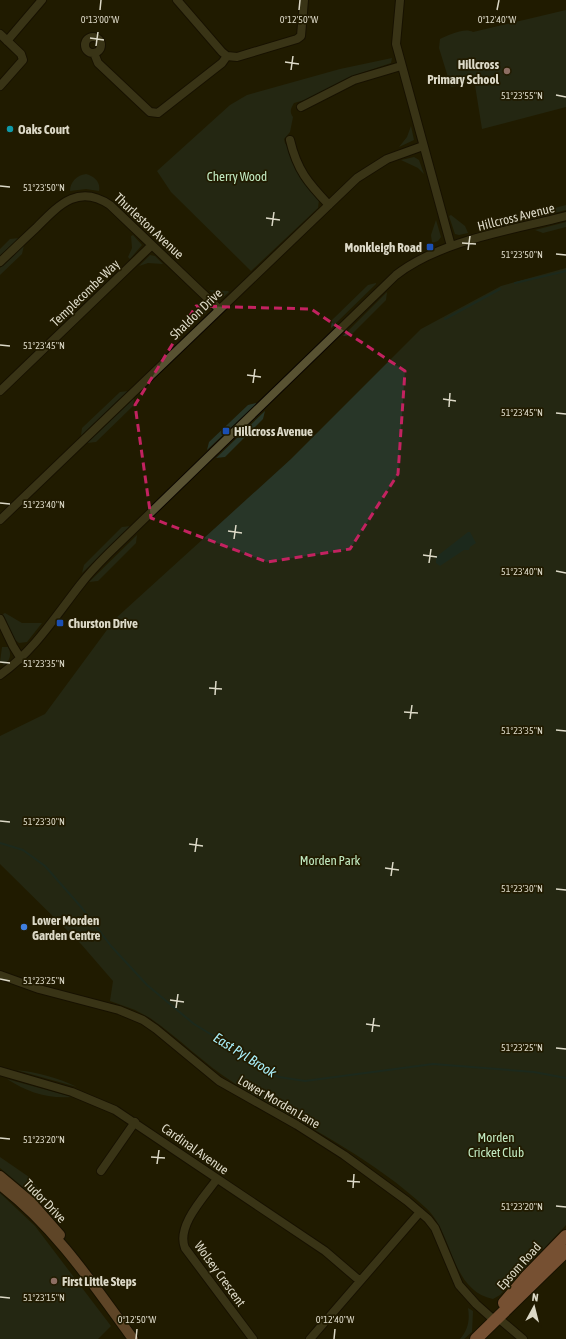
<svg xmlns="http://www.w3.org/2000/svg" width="566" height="1339" font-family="'Asap Condensed',sans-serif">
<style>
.green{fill:#283628}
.water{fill:#183b3f}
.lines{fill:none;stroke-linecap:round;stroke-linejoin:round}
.stream{stroke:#183b3f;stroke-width:2}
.minor-casing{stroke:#0b0600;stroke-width:10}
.major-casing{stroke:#0b0600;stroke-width:12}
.highway-casing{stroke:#0b0600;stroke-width:14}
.minor{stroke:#585232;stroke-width:8}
.major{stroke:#a87857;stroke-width:10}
.highway{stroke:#de9170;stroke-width:12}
.marked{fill:none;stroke:#c32260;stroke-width:3;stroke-dasharray:8 5;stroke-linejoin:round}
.ticks{fill:none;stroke:#dcd9c7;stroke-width:1.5}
.education-dot{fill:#8d6e63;stroke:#211b00;stroke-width:1.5}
.culture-dot{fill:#0f9aa8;stroke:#211b00;stroke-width:1.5}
.transit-dot{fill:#1a4fb4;stroke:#211b00;stroke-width:1.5}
.shop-dot{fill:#3f7fe0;stroke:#211b00;stroke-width:1.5}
.labels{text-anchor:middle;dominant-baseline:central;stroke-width:3.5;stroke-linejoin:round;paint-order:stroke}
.poi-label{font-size:13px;font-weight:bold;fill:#dcd9c7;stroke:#211b00;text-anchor:start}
.park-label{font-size:13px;fill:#c1e9c0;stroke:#211b00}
.street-label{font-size:13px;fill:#dcd9c7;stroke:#211b00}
.water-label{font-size:14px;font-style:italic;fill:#a8edf7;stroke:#211b00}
.ticks-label{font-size:10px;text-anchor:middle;fill:#dcd9c7;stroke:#211b00;stroke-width:3.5;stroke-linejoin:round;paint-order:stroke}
</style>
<rect width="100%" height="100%" fill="#211b00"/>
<path class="green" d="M566,10V107L482,129L474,79L471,78L463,85L451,87L439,48L440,39C448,35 465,27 473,32Z
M392,58L391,63L355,75L305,100L294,103C291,108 289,112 293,117L290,132L284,139L285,143L319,200L318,208L251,271L171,192L157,171L230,105L247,95L340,69Z
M411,126L414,140L399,147L407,137Z
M414,157L419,160L424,174L418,168L401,160Z
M86,174C94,176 101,182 99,191L86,189L70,191C70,182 77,175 86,174Z
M566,205V210L527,220L532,214Z
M451,215L465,226L468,233L459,235L455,234L449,216Z
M436,220L441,237L438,241L432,243L431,235Z
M566,222V227L543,233L535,230Z
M133,235L142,245L130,259L128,257L132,248L131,236Z
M19,238L0,257V249L10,239Z
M24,245L22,254L0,275V268Z
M150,255L155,256L163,264L148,263L139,266Z
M566,268V1225L500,1295L493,1299C450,1290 454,1234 426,1208C369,1155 299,1123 234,1083C204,1064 179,1038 150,1018L135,1010L110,1001L113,981L81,944L0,864V736L45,714L115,619L291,459L421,329L501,286Z
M376,283V284L331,328L332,320L368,285Z
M209,290L228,291L229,292L220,300Z
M387,292L386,300L351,335L343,336Z
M200,300L208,310L198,320V319Z
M128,391L81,436L82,428L120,392Z
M134,398L133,406L96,442L87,443Z
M256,403V404L207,450L209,442L248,405Z
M265,411L263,419L225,457L216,458Z
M131,526L82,573L84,565L122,527Z
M137,535L136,543L98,581L89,582Z
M5,613L22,623H42L27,642L19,643L14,639L3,614Z
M2,647H8C12,654 10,661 4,665L0,662Z
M16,1070C38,1072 58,1078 77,1087Z
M7,1079L72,1097C47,1099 27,1092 7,1079Z
M0,1157L29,1177L43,1194L42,1203L0,1168Z
M0,1193L35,1226L111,1326L98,1339H0Z
M468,1308L473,1311L472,1332L464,1339H460C468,1330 470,1320 468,1308Z"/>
<path class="water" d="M468,532H470L476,543L470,547L469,550H464L440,566L436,563V557Z"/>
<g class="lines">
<path class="stream" d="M515,283L566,271
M445,319L500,289
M0,843L23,850L45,866L82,908L111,946L147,985L194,1024L230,1046L258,1067L279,1077L305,1081L433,1064L534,1072L566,1078"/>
<g class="minor-casing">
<path id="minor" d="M177,0L222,52L227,56L237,57L297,39L301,36L304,0
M400,0L396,44L451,246
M0,34L21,54L23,60L0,86
M85 45a8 8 0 1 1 16 0a8 8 0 1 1-16 0Z
M7,41L42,0
M94,53L98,63L150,112L158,113L222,63L227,56
M301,107L354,80L401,66
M290,140C297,170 308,183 329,205
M0,262C12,251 24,239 36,228C58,206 78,183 110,205L219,309
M0,391L152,245
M0,520L357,178L387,159L423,146
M0,619L13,646L21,659
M0,675C34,651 55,617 80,585C89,573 99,563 109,553L396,275C441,240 512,230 566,216
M0,975L39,989L119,1010L143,1020L156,1029L219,1081L297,1125L344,1155L407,1201L428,1219L435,1228L459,1285L476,1304L494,1320
M0,1071L72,1092L115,1110L325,1251L360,1281
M101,1171L135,1122
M217,1179C204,1197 176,1226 185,1248L253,1339
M497,1317L523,1339
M310,1339L420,1212"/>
</g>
<g class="major-casing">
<path id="major" d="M0,1176L31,1202L60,1235
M0,1185C55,1227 93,1284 133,1339"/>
</g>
<g class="highway-casing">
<path id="highway" d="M504,1303L527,1276L566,1236
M476,1339L566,1251"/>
</g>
<use href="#minor" class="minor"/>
<use href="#major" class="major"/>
<use href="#highway" class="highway"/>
</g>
<path d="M0 0H566V1339H0ZM196,306L311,309L405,371L398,474L350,549L267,562L151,518L135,405Z" fill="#211b00" fill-opacity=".55" fill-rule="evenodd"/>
<path class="marked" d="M196,306L311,309L405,371L398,474L350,549L267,562L151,518L135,405Z"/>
<path class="ticks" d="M100,10L101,0M299,10L300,0M497,10L499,0M90,38L104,40M96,46L98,32M285,62L299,64M291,70L293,56M556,95L566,97M0,186L10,187M266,218L280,220M272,226L274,212M462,243L476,244M468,250L470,236M556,254L566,255M0,345L10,346M247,375L261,377M253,383L255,369M443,399L456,401M449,407L450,393M556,413L566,414M0,503L10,504M228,531L242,533M234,539L236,525M423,555L437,557M429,563L431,549M556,571L566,573M0,662L10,663M209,688L222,689M215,695L216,681M404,712L418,713M410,719L412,705M556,730L566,731M0,821L10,822M189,844L203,846M195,852L197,838M385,868L399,870M391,876L393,862M556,889L566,890M0,979L10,981M170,1000L184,1002M176,1008L178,994M366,1024L380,1026M372,1032L374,1018M556,1048L566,1049M0,1138L10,1139M151,1157L165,1158M157,1164L159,1150M347,1181L360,1182M353,1188L354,1174M556,1206L566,1207M0,1297L10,1298M136,1339L137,1329M334,1339L335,1329"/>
<g class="education-dot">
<circle cx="507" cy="71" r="4"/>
<circle cx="54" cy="1281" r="4"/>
</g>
<circle class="culture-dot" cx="10" cy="129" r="4"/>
<g class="transit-dot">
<rect x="426" y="243" width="8" height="8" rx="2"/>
<rect x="222" y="427" width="8" height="8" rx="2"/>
<rect x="56" y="619" width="8" height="8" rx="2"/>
</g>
<circle class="shop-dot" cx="24" cy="927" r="4"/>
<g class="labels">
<g class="poi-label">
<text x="499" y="64" text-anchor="end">Hillcross<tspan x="499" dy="15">Primary School</tspan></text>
<text x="18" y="129">Oaks Court</text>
<text x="422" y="247" text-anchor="end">Monkleigh Road</text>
<text x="234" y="431">Hillcross Avenue</text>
<text x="68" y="623">Churston Drive</text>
<text x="32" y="920">Lower Morden<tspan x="32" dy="15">Garden Centre</tspan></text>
<text x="62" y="1281">First Little Steps</text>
</g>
<g class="park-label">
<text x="237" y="176">Cherry Wood</text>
<text x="330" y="860">Morden Park</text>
<text x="496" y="1137">Morden<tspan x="496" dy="15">Cricket Club</tspan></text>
</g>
<g class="street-label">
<text transform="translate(516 217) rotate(-14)">Hillcross Avenue</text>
<text transform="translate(149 226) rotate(43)">Thurleston Avenue</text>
<text transform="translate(85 293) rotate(-44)">Templecombe Way</text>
<text transform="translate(196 314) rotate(-44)">Shaldon Drive</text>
<text transform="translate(279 1102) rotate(30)">Lower Morden Lane</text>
<text transform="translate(195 1149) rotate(35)">Cardinal Avenue</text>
<text transform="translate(45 1201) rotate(46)">Tudor Drive</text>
<text transform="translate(519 1266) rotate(-48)">Epsom Road</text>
<text transform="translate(220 1274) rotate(54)">Wolsey Crescent</text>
</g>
<g class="water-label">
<text transform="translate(245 1055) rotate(32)">East Pyl Brook</text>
</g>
</g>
<g class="ticks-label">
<text x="100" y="23">0°13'00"W</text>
<text x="299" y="23">0°12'50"W</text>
<text x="497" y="23">0°12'40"W</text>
<text x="522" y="99">51°23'55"N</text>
<text x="44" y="191">51°23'50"N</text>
<text x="522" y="258">51°23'50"N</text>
<text x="44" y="349">51°23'45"N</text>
<text x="522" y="416">51°23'45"N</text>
<text x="44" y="508">51°23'40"N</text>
<text x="522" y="575">51°23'40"N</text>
<text x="44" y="667">51°23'35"N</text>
<text x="522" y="734">51°23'35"N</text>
<text x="44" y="825">51°23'30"N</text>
<text x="522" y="892">51°23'30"N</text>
<text x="44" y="984">51°23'25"N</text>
<text x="522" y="1051">51°23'25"N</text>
<text x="44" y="1143">51°23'20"N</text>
<text x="522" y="1210">51°23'20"N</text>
<text x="44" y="1301">51°23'15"N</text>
<text x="137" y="1323">0°12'50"W</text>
<text x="335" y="1323">0°12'40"W</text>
</g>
<g transform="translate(534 1307) rotate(7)" stroke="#211b00" stroke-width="3" paint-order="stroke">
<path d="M0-3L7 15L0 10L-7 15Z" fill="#dcd9c7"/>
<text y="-6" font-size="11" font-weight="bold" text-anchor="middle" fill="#dcd9c7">N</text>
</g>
</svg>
